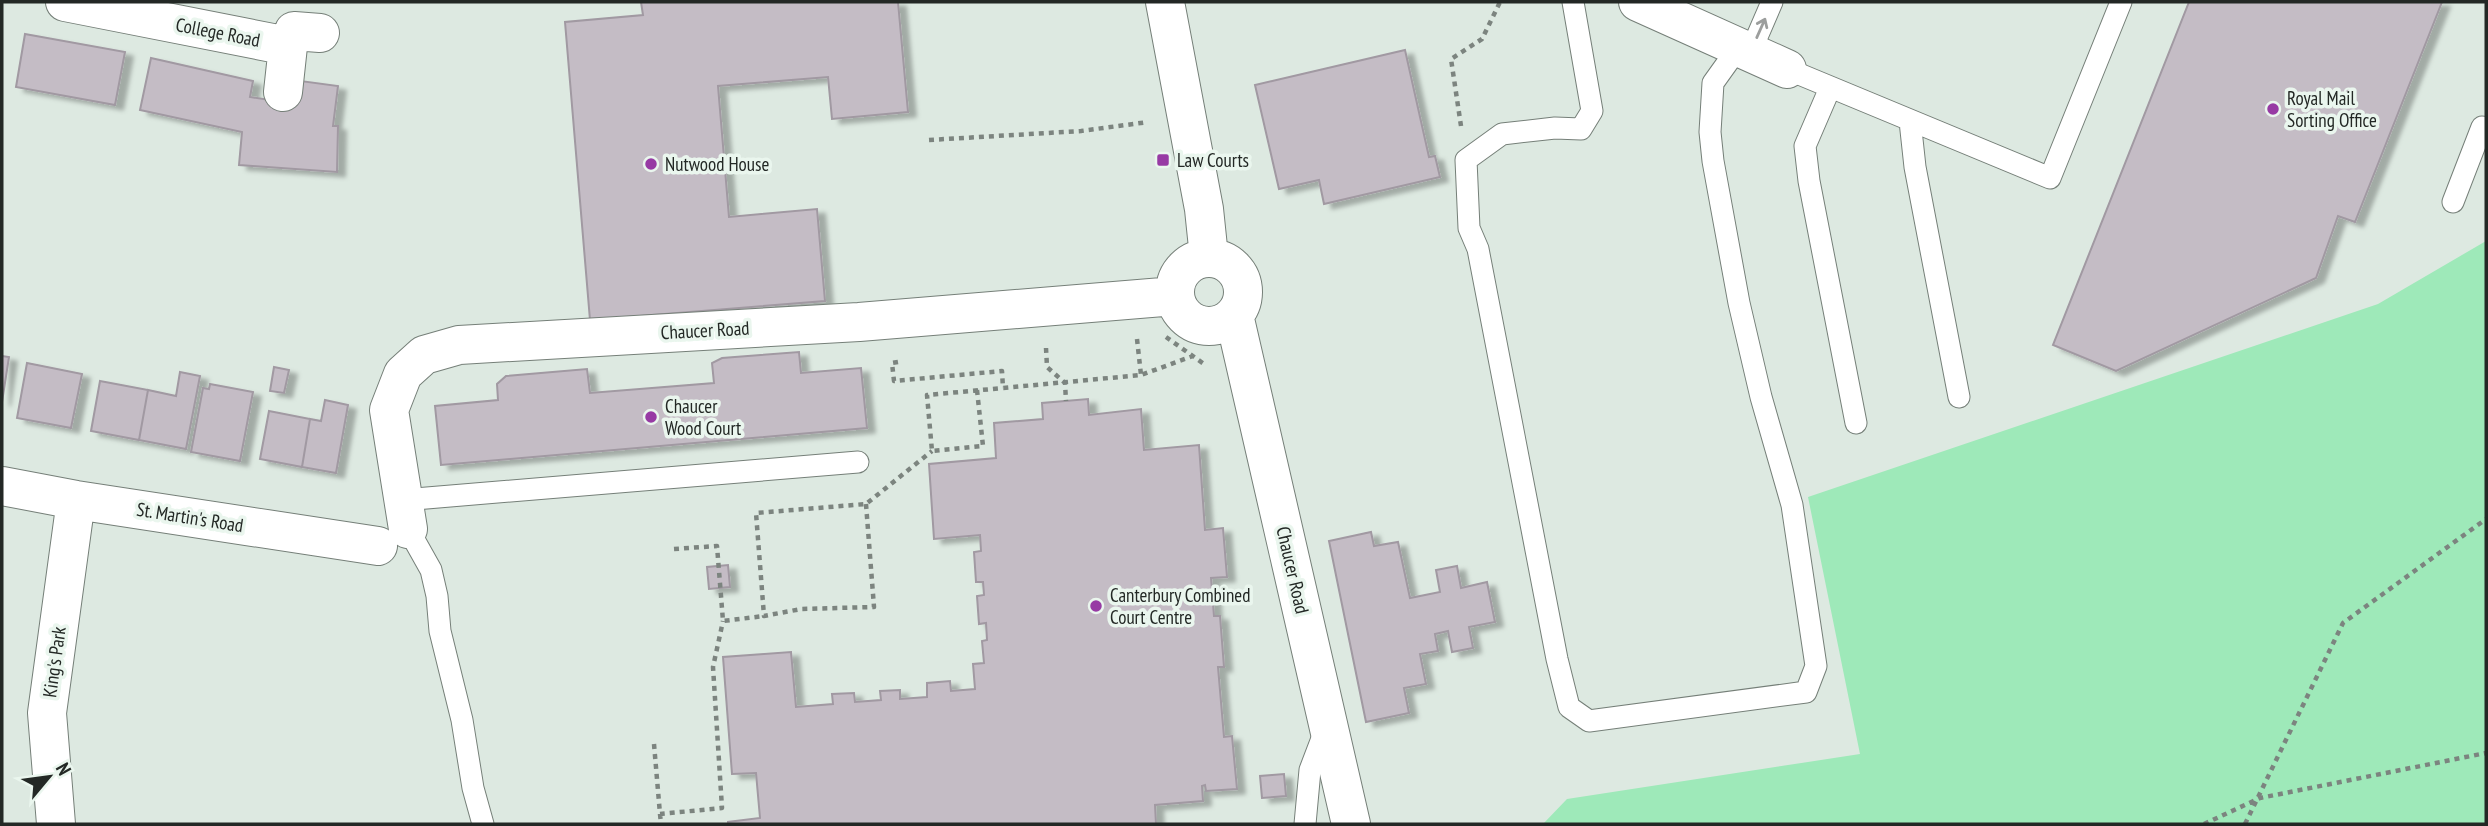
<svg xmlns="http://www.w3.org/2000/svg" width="2488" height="826" font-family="'PT Sans Narrow',sans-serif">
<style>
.green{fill:#9ee9b9}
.building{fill:#c4bcc5;stroke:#a199a2;stroke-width:2;filter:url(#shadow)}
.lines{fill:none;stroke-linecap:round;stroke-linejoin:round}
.lane-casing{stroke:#757f78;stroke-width:23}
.street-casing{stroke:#757f78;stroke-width:40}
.path{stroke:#7c847f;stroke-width:4.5;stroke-dasharray:5 5;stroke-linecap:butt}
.lane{stroke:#fff;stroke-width:21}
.street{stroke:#fff;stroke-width:38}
.oneway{stroke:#9c9e9d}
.poi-dot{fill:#973aa4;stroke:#eaf6ee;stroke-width:2.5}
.labels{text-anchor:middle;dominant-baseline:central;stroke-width:7;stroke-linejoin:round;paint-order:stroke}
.street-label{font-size:19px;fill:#232825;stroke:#eaf6ee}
.poi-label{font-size:19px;fill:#232825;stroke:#eaf6ee;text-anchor:start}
</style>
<defs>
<filter id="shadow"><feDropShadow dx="8" dy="4.5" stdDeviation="2" flood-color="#0004"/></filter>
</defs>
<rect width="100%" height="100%" fill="#dde9e1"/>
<path class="green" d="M2486,241V824H1543L1567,799L1860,754L1808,497L2378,304Z"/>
<path class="building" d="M641,2H898L908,112L832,119L828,77L718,86L729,217L817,209L825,301L590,320L565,22L643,15Z
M2189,2H2442L2355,222L2338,216L2316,278L2116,371L2053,345Z
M25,34L125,52L115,105L16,87Z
M1405,50L1429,157L1435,156L1440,177L1324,204L1319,180L1279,189L1255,85Z
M151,58L253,81L250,97L297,104L301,81L338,86L333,126H338L337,172L239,165L242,132L140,110Z
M799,352L801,373L861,368L867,428L441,465L435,406L498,400L497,384L506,376L587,369L590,393L714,383L712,363L722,358Z
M2,356L9,357L2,402Z
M27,363L82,374L71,428L17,418Z
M274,367L289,370L284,393L270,391Z
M180,372L200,376L186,449L139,440L148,390L176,396Z
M100,381L148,390L139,440L91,431Z
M210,384L253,392L240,461L191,452L203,388L209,389Z
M1088,399L1089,415L1141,409L1144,450L1199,445L1205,530L1223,528L1227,577L1211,578L1214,616H1220L1224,667H1218L1224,737L1232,736L1237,789L1206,791L1205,785L1202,786L1203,801L1155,805L1156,824H728V822L760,818L756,773L732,774L723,657L791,652L796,707L833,704L832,694L854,693L855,702L881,700L880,691L900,690V699L927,697V683L950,681L951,691L975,689L973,664L984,663L982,641L987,640L986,623L979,624L977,596L984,595L983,582H976L974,552L981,551L980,535L934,539L929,464L996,458L994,423L1043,419L1042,403Z
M325,400L348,405L336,473L302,467L310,419L321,421Z
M269,411L310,419L302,467L260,459Z
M1371,532L1374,546L1398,542L1410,598L1440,592L1436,570L1457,566L1461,588L1487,582L1495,622L1469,627L1473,648L1452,652L1448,631L1435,634L1438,651L1420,654L1426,684L1404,688L1409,713L1366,722L1329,541Z
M728,565L730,587L709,589L707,567Z
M1284,774L1286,796L1262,798L1260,776Z"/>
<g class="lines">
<g class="lane-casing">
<path id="lane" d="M1573,2L1592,111L1581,129L1555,128L1502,134L1466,160L1469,228L1478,249L1557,659L1569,707L1589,721L1806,692L1816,666L1792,505L1761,397L1739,303L1713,161L1710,132L1713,83L1738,48
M1750,53L1772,2
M1787,69L2050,178L2121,2
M1830,88L1805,146L1809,181L1856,423
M1910,121L1915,167L1959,397
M2453,202L2482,127L2486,128
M403,500L858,462
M401,533L408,529L431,570L437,596L440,631L462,720L473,788L483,824
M1305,824L1310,770L1326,728"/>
</g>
<g class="street-casing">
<path id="street" d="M65,2L288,46L283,92
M1165,2L1204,209L1209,257
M1638,2L1787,69
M288,46L294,31L320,33
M1175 292a34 34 0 1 1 68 0a34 34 0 1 1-68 0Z
M1234,315L1351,824
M2,486L76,500L378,546
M408,529L389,410L403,374L424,355L459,345L859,322L1175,296
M56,824L47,713L76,500"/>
</g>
<path class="path" d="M1461,126L1451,59L1482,39L1500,2
M929,140L1081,131L1148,122
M1166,337L1204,364
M1137,339L1141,375
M1046,348L1047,367L1065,383L1066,401
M898,362L892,363L894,381L1002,371L1003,388L1141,375L1193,356
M977,390L983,446L932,451L927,395L1003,388
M866,504L874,607L801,609L764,616L756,513L866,504L932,451
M674,549L717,546L723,621L764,616
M654,744L660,814L722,808L713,667L723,621
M660,814L661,824
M2204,824L2260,798L2486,753
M2245,824L2343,623L2486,519"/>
<use href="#lane" class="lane"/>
<use href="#street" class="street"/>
</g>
<defs><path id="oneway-shaft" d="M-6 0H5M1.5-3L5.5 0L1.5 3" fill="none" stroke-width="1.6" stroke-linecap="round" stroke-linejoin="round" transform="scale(1.75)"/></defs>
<use class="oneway" href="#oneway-shaft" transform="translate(1761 28) rotate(-66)"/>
<g class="poi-dot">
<circle cx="2273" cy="109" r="7"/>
<rect x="1156" y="153" width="14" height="14" rx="3.5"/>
<circle cx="651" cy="164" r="7"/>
<circle cx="651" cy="417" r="7"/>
<circle cx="1096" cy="606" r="7"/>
</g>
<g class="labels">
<g class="street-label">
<text transform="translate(218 32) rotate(11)">College Road</text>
<text transform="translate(705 330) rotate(-3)">Chaucer Road</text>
<text transform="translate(190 517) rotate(9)">St. Martin's Road</text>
<text transform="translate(1293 570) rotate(77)">Chaucer Road</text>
<text transform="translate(54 662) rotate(-82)">King's Park</text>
</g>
<g class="poi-label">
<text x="2287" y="98">Royal Mail<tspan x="2287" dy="22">Sorting Office</tspan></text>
<text x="1177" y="160">Law Courts</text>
<text x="665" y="164">Nutwood House</text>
<text x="665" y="406">Chaucer<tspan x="665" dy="22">Wood Court</tspan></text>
<text x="1110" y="595">Canterbury Combined<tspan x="1110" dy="22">Court Centre</tspan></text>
</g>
</g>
<rect width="2488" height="826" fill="none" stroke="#232825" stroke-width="7"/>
<g transform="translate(49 777) rotate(61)" stroke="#eaf6ee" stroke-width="5" paint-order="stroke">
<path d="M0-5L12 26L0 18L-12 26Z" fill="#232825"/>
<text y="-10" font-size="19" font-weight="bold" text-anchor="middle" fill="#232825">N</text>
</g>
</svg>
